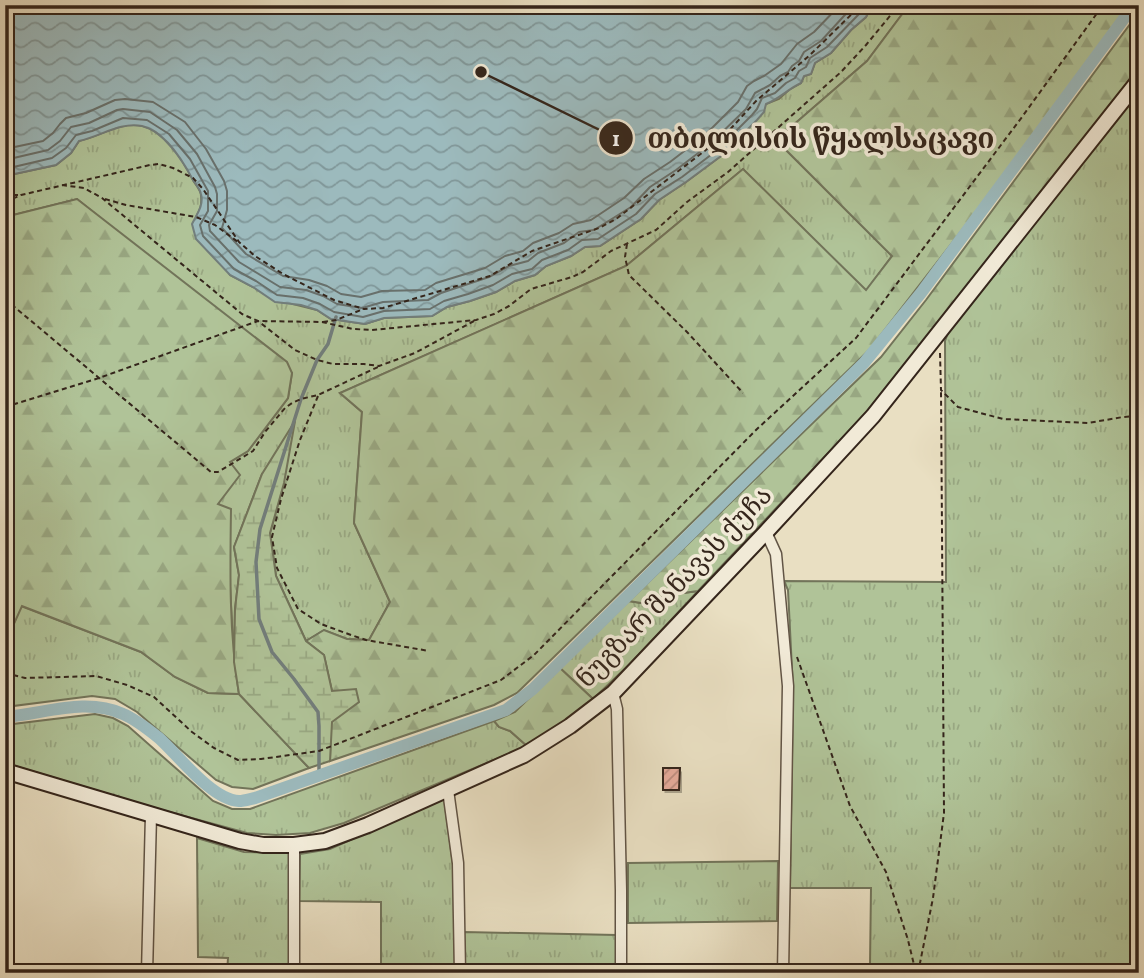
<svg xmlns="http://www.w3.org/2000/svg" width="1144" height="978" font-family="Vollkorn,'Noto Serif Georgian',serif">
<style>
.grass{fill:url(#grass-tufts);stroke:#72745a;stroke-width:2}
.forest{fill:url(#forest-firs);stroke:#72745a;stroke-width:2}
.wetland{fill:url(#wetland-marsh);stroke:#72745a;stroke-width:2}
.water{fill:url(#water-waves);stroke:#727e7c;stroke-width:2}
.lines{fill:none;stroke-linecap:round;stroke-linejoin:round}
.shore{stroke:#68706c;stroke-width:2}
.stream{stroke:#727e7c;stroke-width:3.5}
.canal{stroke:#9cbabd;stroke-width:12}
.building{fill:url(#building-hatch);stroke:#34251b;stroke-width:2;filter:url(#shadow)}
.street-casing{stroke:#615445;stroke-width:13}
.secondary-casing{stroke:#34251b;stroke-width:18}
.path{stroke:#34251b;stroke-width:2;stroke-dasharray:5 3.5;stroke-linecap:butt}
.street{stroke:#f1ead7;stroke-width:10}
.secondary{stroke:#f1ead7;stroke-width:14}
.labels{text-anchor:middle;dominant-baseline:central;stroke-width:7;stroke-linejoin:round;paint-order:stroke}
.street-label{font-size:26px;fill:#34251b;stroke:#f1ead7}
.leader{fill:none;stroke:#34251b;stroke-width:2.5}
.callout-dot{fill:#34251b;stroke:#f1ead7;stroke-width:2.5}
.mark-label{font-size:21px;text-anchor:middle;font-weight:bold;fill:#fff}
.callout-label{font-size:28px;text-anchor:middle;font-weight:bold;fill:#34251b;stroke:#f1ead7;stroke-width:7;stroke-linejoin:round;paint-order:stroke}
</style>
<defs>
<pattern id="grass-tufts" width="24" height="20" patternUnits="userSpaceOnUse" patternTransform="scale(1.75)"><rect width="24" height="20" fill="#b0c398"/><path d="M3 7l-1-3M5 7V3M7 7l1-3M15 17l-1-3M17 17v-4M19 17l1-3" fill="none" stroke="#98a782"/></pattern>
<pattern id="forest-firs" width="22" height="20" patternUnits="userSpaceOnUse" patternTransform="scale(1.75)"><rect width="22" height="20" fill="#b0c398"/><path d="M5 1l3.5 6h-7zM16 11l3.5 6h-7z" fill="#98a782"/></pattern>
<pattern id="wetland-marsh" width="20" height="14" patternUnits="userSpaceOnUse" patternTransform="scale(1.75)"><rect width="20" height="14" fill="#b0c398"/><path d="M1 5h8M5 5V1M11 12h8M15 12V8" fill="none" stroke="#98a782"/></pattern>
<pattern id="water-waves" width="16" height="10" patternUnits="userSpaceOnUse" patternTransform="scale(1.75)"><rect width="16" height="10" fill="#9cbabd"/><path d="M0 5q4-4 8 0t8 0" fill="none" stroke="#809799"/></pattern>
<pattern id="building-hatch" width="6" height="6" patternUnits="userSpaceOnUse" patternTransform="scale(1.75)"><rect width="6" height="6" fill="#e6ab9a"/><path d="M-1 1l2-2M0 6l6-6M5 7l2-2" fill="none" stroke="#bb8b7d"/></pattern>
<filter id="shadow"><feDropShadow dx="2.5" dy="4.5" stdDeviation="0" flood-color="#0004"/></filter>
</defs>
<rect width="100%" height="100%" fill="#e9dfc2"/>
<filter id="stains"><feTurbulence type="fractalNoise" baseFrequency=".00286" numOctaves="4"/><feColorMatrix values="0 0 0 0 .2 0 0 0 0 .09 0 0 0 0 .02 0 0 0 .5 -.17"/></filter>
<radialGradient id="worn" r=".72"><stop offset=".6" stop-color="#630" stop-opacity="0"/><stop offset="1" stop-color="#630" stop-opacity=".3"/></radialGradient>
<path class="grass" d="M872,5H909L867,61L776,140L892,256L866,291L743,169L626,266L340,393L362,412L354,523L390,602L369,640L347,639L324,630L306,641L276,576L270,533L284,483L262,474L234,547L239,575L235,609L234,662L230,586L218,505L230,462L248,451L288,398L292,373L77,199L5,217V176L56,165L71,153L79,141C101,136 120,121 143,126C166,132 184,162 194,182C197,186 201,191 201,196C202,205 200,210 196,217L230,275L253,287L293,304L317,310L331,319L365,324L384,318L432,316L447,307L470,301L496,292L515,281L535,275L546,266L571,256L585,247L600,246L641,219L659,200L686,182L721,156L741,135L766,104L779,99L790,89L801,83L804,76L811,74L815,63L831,53L851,30L866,17Z
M1139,88V973H788V968L870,965L871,888H790L793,689L788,590L784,581L946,582L945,341L948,333Z
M698,591L631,663L593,699L560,668L629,601L647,604L668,595Z
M21,606L141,652L175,677L208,693L239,694L309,768L253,789L232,787L216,780L137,712L115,699L92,696L5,707V637H8Z
M95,714L113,718L128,726L213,801L232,809H250L494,721L499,727L510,731L527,746L344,823L310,833L276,835L247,833L162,810L5,763V725Z
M444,798L453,865L455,973H381V902L299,901L300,854L330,849Z
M197,838L244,852L290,853V973H227L228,958L198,957Z
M778,861L777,921L628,923V863Z
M464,932L616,935V973H465Z"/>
<path class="forest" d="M909,5H1130L976,212L869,350L517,693L494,705L330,761L332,691L324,655L306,641L324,630L347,639L369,640L390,602L354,523L362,412L340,393L626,266L743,169L866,290L892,256L776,140L867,61Z
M1139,12V68L879,399L698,591L668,595L647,604L629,601L881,357L926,300Z
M77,199L287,362L292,373L288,398L248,451L230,462L240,475L218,504L231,509C230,571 229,633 239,694L208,693L175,677L141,652L22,606L8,637H5V217Z
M560,668L593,699L560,725L527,746L510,731L499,727L494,721L515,712Z"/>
<path class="wetland" d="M295,421L284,483L270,533L276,576L306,641L324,655L332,691L356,689L359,702L332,722L330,761L309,768L239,694L234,662L235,609L239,575L234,547L262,474Z"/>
<path class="water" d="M5,5H872L866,17L851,30L831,53L815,63L811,74L804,76L801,83C788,89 779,99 766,104L764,112L757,120L721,156L686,182L659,200L641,219L600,246L585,247L571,256L546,266L535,275L515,281L496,292L470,301L447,307L432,316L384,318L365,324L331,319L317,310L301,305L275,302L253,287L230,275L196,239L192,224C197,214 204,205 201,194C200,189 196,184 193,180C183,161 164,131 142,126C119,122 102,136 79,141L71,153L56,165L5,176Z"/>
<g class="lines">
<path class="shore" d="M5,149L43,141L53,133L60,124L66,118L86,113L115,100L125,99L153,102L185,122L206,149L224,181L227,191V210L222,228L246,254L283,276L309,280L327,286L341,294L361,297L382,291L425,290L436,283L485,268L505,256L523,251L533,243L559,233L573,224L591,220L624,198L644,179L670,162L704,136L738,102L747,86L754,81L764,76L781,64L797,44L814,32L840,5
M5,160L48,150L60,141L71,127L89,123L117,110L123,109L150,112L177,130L197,154L215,187L217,194V211L209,225L210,231L239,262L280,287L306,290L323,296L337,304L362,308L383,302L428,300L441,293L489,277L509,266L528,261L538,253L564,243L579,232L594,230L631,207L650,187L676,170L710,144L746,109L755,93L770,85L780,76L788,72L792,66L799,61L804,52L821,41L854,5
M5,169L52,158L66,148L76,135L92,131L123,118L147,120L169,134L190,159L208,191V211L200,225L203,236L234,269L256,281L277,295L303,298L320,304L334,312L363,317L384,311L430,309L444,301L468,294L493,285L512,274L532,269L542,260L568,250L582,240L598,239L636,214L655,194L682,177L716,151L752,115L757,109L762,98L775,93L786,83L795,78L799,71L806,67L810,58L827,47L860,13L864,5"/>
<path class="stream" d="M319,776V726L318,712L294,679L272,652L259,619L256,562L260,529L301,399L317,360L328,344L336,317"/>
<path class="canal" d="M5,717C45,714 85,697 123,714C135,719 149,730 159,738C179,756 212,800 239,801C244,801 250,799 255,798L506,710L533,689L864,363L921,293L1134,5"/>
</g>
<path class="building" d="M663,768H680L679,790H663Z"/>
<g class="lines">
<g class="street-casing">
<path id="street" d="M766,532L776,554L788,686L783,973
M613,693L617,709L621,890V973
M448,790L458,863L460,973
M147,973L151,815
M294,973V845"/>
</g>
<g class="secondary-casing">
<path id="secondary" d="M5,771L240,841L263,845H294L325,841L368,825L524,755L570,726L613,693L766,532L873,416L1139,80"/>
</g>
<path class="path" d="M62,185L84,188L102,198L242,314L258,321L322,322L353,329L372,330L476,320L494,314L509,306L531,289L572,277L583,272L611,251L656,230L687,202L728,172L841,72L866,45L899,5
M5,195H18
M105,199L126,205L196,217L215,225L238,242
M5,202L21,195L150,165L159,164L173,168L193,178L203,189L239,242L255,256L283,274L334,300L364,309L383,308L490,276L532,251L599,228L616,219L724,136L757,100L810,55L861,5
M627,244L625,257L629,275L687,332L743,393
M5,299L211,472H218L253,451L265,432L285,408L292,403L301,399L318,395L378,367
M323,322L336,320L361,310
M940,353L941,390L958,407L1003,419L1088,423L1123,417L1139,416
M318,396L300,440L281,499L272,537L277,568L298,609L321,624L351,635L366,640L429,651
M5,407L99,378L258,321L295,350L317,360L333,364H364L379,366L415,353L474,321
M797,657L850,806L886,872L908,940L916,973
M5,673L25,678L96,676L127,685L154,697L192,732L214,748L238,760L261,759L319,751L501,680L534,655L757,429L856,338L1022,117L1103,5
M918,973L933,898L944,813L941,390"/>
<use href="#street" class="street"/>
<use href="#secondary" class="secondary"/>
</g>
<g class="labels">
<g class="street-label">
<text transform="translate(675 588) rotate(-46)">ნუგზარ შანავას ქუჩა</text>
</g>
</g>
<path class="leader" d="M481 72L616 138"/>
<g class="callout-dot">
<circle cx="481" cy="72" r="7"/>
<circle cx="616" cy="138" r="18"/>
</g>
<g class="mark-label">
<text x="616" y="146">1</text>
</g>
<g class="callout-label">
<text x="821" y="148">თბილისის წყალსაცავი</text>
</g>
<rect width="1144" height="978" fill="none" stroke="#e9dfc2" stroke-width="28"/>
<rect x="7" y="7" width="1130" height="964" fill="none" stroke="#34251b" stroke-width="3.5"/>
<rect x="14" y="14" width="1116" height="950" fill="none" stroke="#34251b" stroke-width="2"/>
<rect width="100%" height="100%" filter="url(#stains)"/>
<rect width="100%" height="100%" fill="url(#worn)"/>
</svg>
